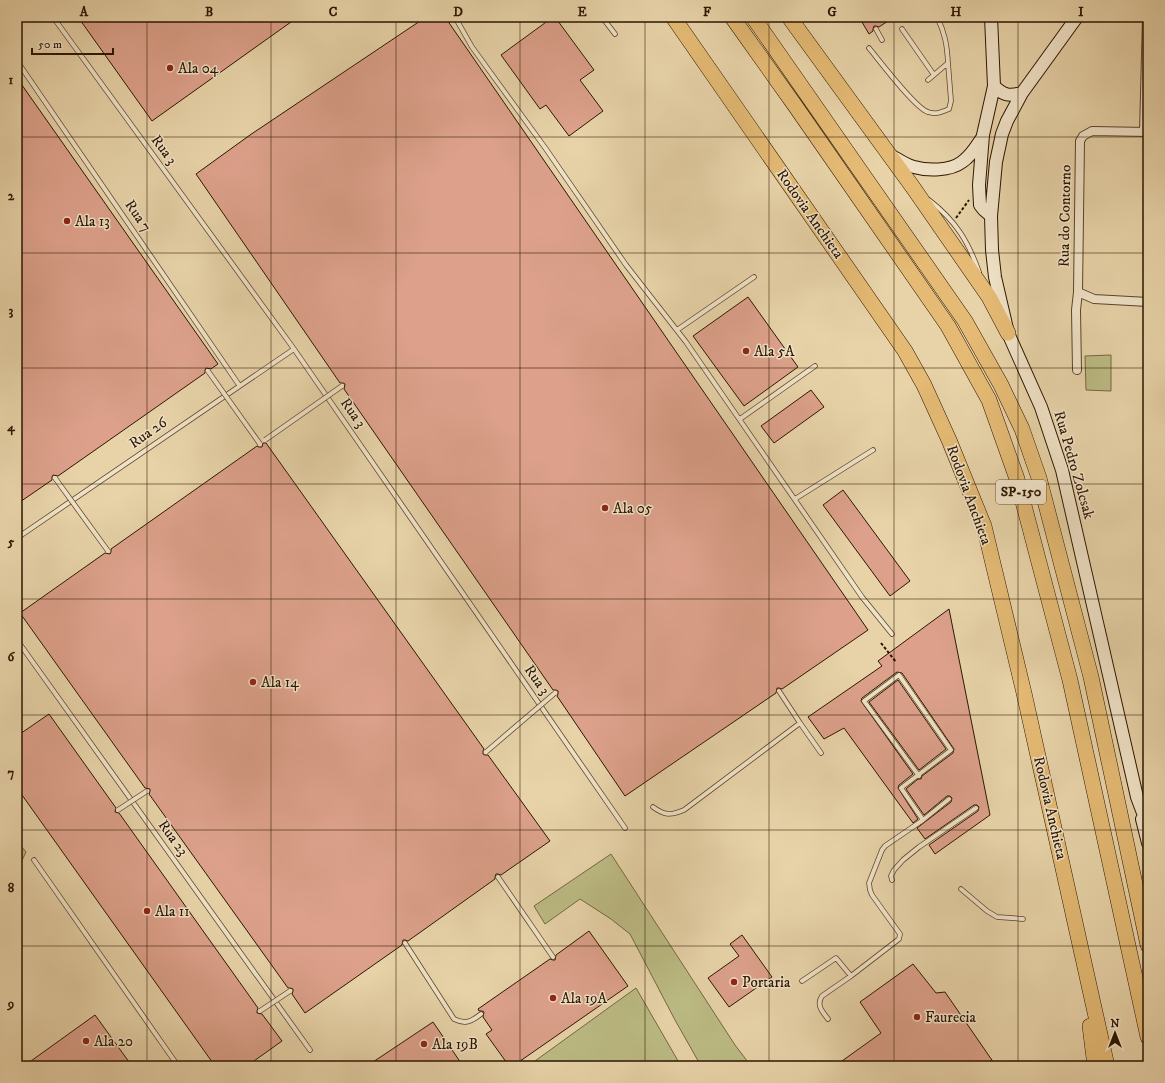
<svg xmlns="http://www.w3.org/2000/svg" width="1165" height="1083" font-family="'IM FELL DW Pica',serif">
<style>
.green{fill:#bcbb84;stroke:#746842}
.building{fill:#dda18b;stroke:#2b1600}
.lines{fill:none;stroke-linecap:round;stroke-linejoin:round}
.service-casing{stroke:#5a452a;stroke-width:5.5}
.minor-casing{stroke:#5a452a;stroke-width:10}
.secondary-casing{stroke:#2b1600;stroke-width:14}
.motorway-casing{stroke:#2b1600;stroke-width:16}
.path{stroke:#2b1600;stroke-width:2;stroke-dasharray:3 2;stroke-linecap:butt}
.service{stroke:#f0e2c7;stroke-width:4}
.minor{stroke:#f0e2c7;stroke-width:8}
.secondary{stroke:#f0e2c7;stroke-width:12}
.motorway{stroke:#e4ba74;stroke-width:15}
.service-bridge-casing{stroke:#5a452a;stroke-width:5.5;stroke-linecap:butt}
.service-bridge{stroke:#f0e2c7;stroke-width:4}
.grid{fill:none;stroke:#2b1600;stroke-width:1;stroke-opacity:0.55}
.poi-dot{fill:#8f2418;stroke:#f0e2c7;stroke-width:1.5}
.labels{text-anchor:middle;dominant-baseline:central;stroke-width:3;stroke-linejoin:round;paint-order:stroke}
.shield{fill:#f0e2c7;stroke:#66533c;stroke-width:1}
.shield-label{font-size:14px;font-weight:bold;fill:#2b1600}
.poi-label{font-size:15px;fill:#2b1600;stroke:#f0e2c7;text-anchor:start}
.street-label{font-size:15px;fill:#2b1600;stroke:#f0e2c7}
.neatline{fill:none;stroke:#2b1600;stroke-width:1.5}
.grid-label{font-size:13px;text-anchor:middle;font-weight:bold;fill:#2b1600}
</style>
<rect width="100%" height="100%" fill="#e8d3a9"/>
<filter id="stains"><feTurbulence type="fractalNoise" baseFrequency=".005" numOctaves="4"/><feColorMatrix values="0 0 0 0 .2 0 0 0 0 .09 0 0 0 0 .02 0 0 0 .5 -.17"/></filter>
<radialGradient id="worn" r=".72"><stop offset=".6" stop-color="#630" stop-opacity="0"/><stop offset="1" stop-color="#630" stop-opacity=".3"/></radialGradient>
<path class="green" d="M1111,355V391L1086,390L1085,356Z
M17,841L26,852L17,871Z
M611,854L735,1045L751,1066H701L675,1020L630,934L611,919L580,899L545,924L534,906Z
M636,988L681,1066H629L625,1061L616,1066H528Z"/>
<path class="building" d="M78,17H298L152,121Z
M426,17H445L868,630L782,689L779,688H777L776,693L625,796L557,696L558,694V691L556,690H553L344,389L345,384L343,383H340L196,174L250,135Z
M553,17H555L594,70L580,80L603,111L569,136L546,105L540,109L501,55Z
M859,17H894L879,27L876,26H874L873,29V31L869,34Z
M17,78L218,364L211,369L206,368L205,370V373L58,476L53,475L52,477V480L17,504Z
M748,297L798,367L744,406L693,336Z
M811,390L824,407L774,443L761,426Z
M263,443H266L484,749L483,751V754L485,755H488L550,841L501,875L498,874H496L495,877V879L408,941L405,940H403L402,945L305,1013L292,994L293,991V989L290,988H288L149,794L150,791V789L145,788L20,613L105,553L110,554L111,552V549L257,446L259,447H262Z
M843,490L910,581L890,596L823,505Z
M949,609L990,815L935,854L929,845L978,811L979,807L977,805H974L925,839L917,828L951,802L952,798L950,796H947L924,815L906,789L918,779H921L922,776L953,753L954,749L902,673L897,672L862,698L861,701L913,774L899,785L898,788L918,819L913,823L844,728L824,739L808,717L882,666L878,661Z
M898,680L946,749L919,770L869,702Z
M49,714L116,808L115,812L119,813L258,1008L257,1011V1013L262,1014L282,1041L247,1066H215L17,788V736Z
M589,931L628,986L513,1066H509L486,1034L492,1030L483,1017L484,1012L482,1011H479L478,1009L550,959L553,960H555L556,955Z
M742,935L772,977L729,1007L708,978L739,956L730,944Z
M913,964L936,993L945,992L996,1066H835L881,1033L860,1002Z
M95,1015L132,1066H24Z
M433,1022L463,1066H367Z"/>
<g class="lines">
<g class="service-casing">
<path id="service" d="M53,17L294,349L625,828
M455,17L472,47L546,149L626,265L686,342L862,597L892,634
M602,17L615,34
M876,29L882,40
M902,29L934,75
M869,48C879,60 915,108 928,112C936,115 942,112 949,109L951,101L948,63
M17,61L239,385
M928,80L948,63C947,45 945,33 937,17
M929,200C956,221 968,241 979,272
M677,330L754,277
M740,419L815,366
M795,499L873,450
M17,538L294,349
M17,640L310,1050
M800,723L821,753
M653,807C664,815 670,816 684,810L800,723L779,691
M923,820L949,799
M34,860L178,1066
M498,877L553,957
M892,880L891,876L894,870L903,860L919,847L976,808
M961,889L987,911L997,917L1023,919
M405,943L454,1019C466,1025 472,1021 481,1014
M802,981L836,958L851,976L899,939L900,934L872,895L870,890L869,883L882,850L885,846L923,820L901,788L951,750L899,675L864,701L919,776
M828,1019C822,1011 816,1005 822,996L851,976"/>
</g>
<g class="minor-casing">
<path id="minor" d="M1144,132L1147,17
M1078,292L1094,299L1148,302
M1077,370L1076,310L1078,292L1080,141L1083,136L1092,131L1148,132"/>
</g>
<g class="secondary-casing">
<path id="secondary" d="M1077,17L1022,93L1007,121L1002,134L996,162L991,216L992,250L995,277L1008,333L1041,407L1062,470L1137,797L1148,826
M994,86C1004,96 1009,96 1022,93
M892,156C899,160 906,165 914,167C928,171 950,171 962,162C971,156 976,147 982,138
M991,216L984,210L980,205L979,185L983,135L994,86L991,17
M1142,819L1148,843"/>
</g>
<g class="motorway-casing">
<path id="motorway" d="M673,17L905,351L924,385L949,440L984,526L1024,693L1107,1066
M732,17L796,107L948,326L989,400L1017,479L1070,680L1148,1037
M753,17L965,321L1001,385L1022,429L1039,478L1091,677L1148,945
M789,17L912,186L989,297L1008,333
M1090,1026L1095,1066"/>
</g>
<path class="path" d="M956,218L969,200
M881,643L896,662"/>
<use href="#service" class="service"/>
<use href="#minor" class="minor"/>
<use href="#secondary" class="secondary"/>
<use href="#motorway" class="motorway"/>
<g class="service-bridge-casing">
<path id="service-bridge" d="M208,371L260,444
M265,440L342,386
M55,478L108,551
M486,752L555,693
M118,810L147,791
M260,1011L290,991"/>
</g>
<use href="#service-bridge" class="service-bridge"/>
</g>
<path class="grid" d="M147,17V1066M271,17V1066M396,17V1066M520,17V1066M645,17V1066M769,17V1066M894,17V1066M1018,17V1066M17,137H1148M17,253H1148M17,368H1148M17,484H1148M17,599H1148M17,715H1148M17,830H1148M17,946H1148"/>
<g class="poi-dot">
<circle cx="170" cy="68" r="4"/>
<circle cx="67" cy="221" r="4"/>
<circle cx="746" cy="351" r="4"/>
<circle cx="605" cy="508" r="4"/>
<circle cx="253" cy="682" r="4"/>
<circle cx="147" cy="911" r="4"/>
<circle cx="734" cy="982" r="4"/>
<circle cx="553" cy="998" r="4"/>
<circle cx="917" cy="1017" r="4"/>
<circle cx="86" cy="1041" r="4"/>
<circle cx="424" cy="1044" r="4"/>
</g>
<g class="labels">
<rect class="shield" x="996" y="480" width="50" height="24" rx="3"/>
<g class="shield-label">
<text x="1021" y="492">SP-150</text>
</g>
<g class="poi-label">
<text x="178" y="68">Ala 04</text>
<text x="75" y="221">Ala 13</text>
<text x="754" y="351">Ala 5A</text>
<text x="613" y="508">Ala 05</text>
<text x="261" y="682">Ala 14</text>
<text x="155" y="911">Ala 11</text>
<text x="742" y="982">Portaria</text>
<text x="561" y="998">Ala 19A</text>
<text x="925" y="1017">Faurecia</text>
<text x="94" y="1041">Ala 20</text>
<text x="432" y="1044">Ala 19B</text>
</g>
<g class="street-label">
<text transform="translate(164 150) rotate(54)">Rua 3</text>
<text transform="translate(810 214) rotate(55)">Rodovia Anchieta</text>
<text transform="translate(138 216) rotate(56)">Rua 7</text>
<text transform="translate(1065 216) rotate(-89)">Rua do Contorno</text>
<text transform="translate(353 413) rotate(55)">Rua 3</text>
<text transform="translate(148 433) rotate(-35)">Rua 26</text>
<text transform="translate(1074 465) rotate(74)">Rua Pedro Zolcsak</text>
<text transform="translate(969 495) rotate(70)">Rodovia Anchieta</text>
<text transform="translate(537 680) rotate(55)">Rua 3</text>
<text transform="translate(1050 808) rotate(77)">Rodovia Anchieta</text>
<text transform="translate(173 838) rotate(54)">Rua 23</text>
</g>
</g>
<rect width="1165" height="1083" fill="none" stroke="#e8d3a9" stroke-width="44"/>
<g transform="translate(1115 1033)" stroke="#f0e2c7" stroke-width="3" paint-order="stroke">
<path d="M0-3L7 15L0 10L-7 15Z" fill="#2b1600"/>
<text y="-6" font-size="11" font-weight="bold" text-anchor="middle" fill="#2b1600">N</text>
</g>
<path d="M32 48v6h81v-6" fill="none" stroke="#2b1600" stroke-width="2"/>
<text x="38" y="48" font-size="12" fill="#2b1600" stroke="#f0e2c7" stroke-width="3" paint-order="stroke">50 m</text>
<rect x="22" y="22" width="1121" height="1039" class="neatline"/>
<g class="grid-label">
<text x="84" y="16">A</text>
<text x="209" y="16">B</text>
<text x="333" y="16">C</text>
<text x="458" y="16">D</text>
<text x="582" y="16">E</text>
<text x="707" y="16">F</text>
<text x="832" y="16">G</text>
<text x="956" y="16">H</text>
<text x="1081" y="16">I</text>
<text x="11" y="84">1</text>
<text x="11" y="200">2</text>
<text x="11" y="315">3</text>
<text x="11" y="431">4</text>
<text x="11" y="546">5</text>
<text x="11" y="661">6</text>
<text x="11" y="777">7</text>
<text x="11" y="892">8</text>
<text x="11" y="1008">9</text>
</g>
<rect width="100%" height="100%" filter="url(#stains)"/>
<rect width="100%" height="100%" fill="url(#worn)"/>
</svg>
